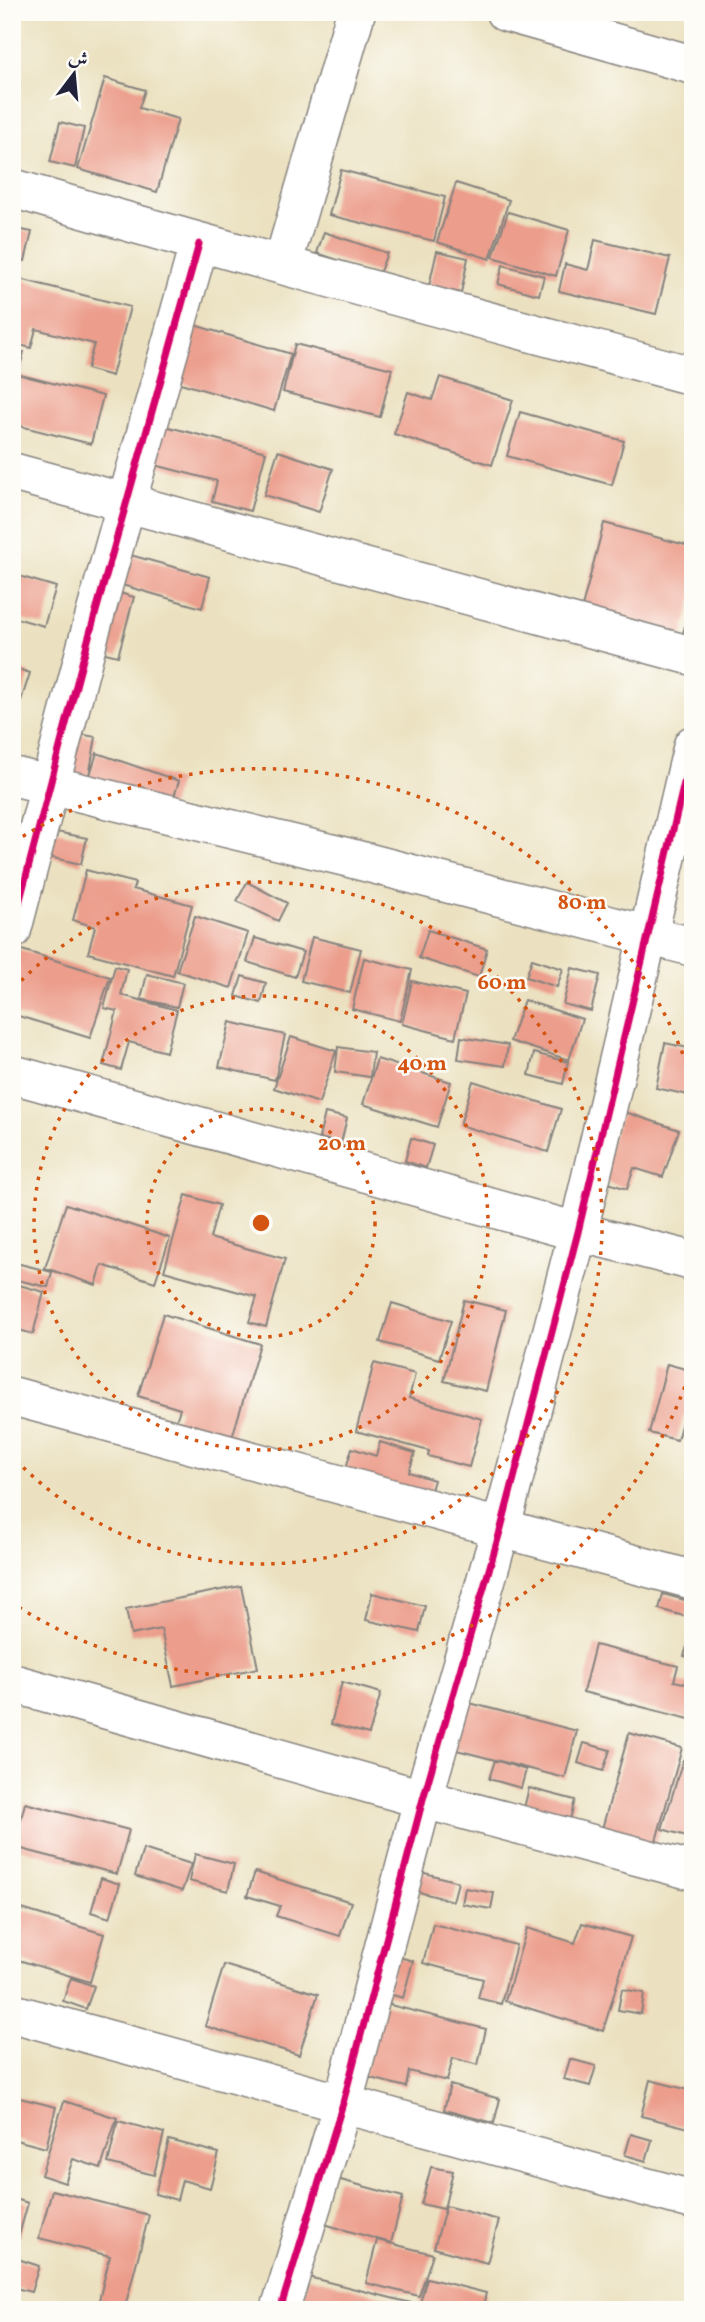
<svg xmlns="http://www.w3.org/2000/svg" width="705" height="2322" font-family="Vollkorn,Amiri,serif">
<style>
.building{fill:#ec9d8b}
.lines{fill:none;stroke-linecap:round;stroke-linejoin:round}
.minor-casing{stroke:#86827e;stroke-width:41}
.minor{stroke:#fff;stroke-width:38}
.cycleway-casing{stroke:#fdfcf7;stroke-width:11}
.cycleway{stroke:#d6006c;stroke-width:7}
.ring{fill:none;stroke:#d45411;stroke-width:3.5;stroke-dasharray:3.5 7}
.centre{fill:#d45411;stroke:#fdfcf7;stroke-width:3.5}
.ring-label{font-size:21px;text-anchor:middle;font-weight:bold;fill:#d45411;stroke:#fdfcf7;stroke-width:5;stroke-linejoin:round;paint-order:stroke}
</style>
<rect width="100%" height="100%" fill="#fdfcf7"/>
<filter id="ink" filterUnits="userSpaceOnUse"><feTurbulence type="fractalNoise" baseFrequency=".0143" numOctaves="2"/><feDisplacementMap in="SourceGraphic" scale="14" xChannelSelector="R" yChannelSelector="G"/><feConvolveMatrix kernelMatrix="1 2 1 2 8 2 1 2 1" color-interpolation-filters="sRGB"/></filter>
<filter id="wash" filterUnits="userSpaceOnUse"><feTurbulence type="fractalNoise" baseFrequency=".00686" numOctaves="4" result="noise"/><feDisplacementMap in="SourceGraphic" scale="28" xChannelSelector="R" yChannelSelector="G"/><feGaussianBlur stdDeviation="1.57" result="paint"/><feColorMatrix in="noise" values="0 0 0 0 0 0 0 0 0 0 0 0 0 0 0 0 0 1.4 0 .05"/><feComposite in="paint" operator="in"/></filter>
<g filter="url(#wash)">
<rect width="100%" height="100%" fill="#ebe1c0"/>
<g id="blocks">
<path class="building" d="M105,78L145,90L139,108L178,119L157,192L78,169Z
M60,122L84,128L75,168L50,162Z
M341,170L445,197L434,241L329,215Z
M456,183L509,200L490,259L437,242Z
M508,212L569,230L556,276L493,257Z
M12,228L32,232L25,261L12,258Z
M324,232L387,253L379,274L317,253Z
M595,240L670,258L656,314L559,291L565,264L588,270Z
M437,251L468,258L461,293L429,286Z
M503,265L544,276L539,295L498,284Z
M20,279L130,307L112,376L87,369L94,344L36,329L31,348L12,343V308Z
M181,321L291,354L274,411L164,378Z
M295,344L392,369L380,417L283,392Z
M12,350L24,352L18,374L12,372Z
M17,374L103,396L91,444L12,424V391Z
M440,377L513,400L492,465L394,434L408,392L432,400Z
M520,412L624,441L612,485L507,456Z
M157,424L266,452L250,511L212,501L217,481L147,463Z
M278,451L333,469L319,512L264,495Z
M604,523L693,547V597L682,637L582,607Z
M123,553L210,577L202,608L115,583Z
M12,574L56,587L44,626L12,617Z
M112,591L134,597L118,656L97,651Z
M12,667L30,673L17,713L12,711Z
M73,733L96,737L89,776L66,772Z
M97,753L179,781L171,806L89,778Z
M46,830L87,838L81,864L40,855Z
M86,870L135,883L133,889L192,905L173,976L88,953L95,927L73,920Z
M247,882L287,903L278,921L237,901Z
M195,916L248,933L231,988L177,971Z
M428,930L487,949L479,977L419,958Z
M312,937L361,949L350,993L301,981Z
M255,938L303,952L295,977L247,962Z
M12,947L110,977L90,1038L12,1014Z
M364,958L412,970L400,1021L352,1009Z
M532,959L563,969L557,987L526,977Z
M115,966L127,969L121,995L177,1010L166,1052L129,1042L121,1070L103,1065L117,1011L104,1008Z
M572,968L600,975L591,1011L563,1004Z
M147,974L183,983L177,1007L141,999Z
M242,976L266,983L261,1003L236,996Z
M412,981L466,994L455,1038L402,1024Z
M524,1000L582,1019L569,1060L510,1041Z
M230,1022L285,1035L275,1080L219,1067Z
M291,1037L336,1051L319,1103L274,1088Z
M461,1037L508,1045L505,1066L458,1059Z
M665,1043L693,1049V1096L656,1088Z
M338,1047L373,1052L370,1077L335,1072Z
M534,1053L568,1062L563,1084L529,1075Z
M377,1059L451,1082L437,1127L363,1104Z
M473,1081L561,1109L548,1152L460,1125Z
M622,1111L679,1130L663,1177L634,1168L627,1189L599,1180Z
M325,1113L347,1118L341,1143L319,1138Z
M411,1138L433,1145L426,1168L405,1161Z
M186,1195L219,1205L210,1238L285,1259L266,1327L249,1322L257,1297L164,1271Z
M66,1204L170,1238L155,1282L102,1265L96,1285L45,1268Z
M12,1262L52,1272L48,1287L12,1279Z
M12,1283L44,1292L33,1334L12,1328Z
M464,1300L506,1310L486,1391L444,1381Z
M392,1303L451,1321L439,1359L380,1342Z
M163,1314L260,1344L231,1441L175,1424L180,1409L138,1396Z
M374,1363L415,1374L409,1398L482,1419L469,1467L428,1456L429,1451L356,1431Z
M667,1364L693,1371V1418L684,1415L677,1440L649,1433Z
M380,1442L415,1453L409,1472L434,1480L427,1504L343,1478L352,1448L376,1456Z
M241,1586L258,1668L173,1686L161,1629L131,1635L126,1609Z
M372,1593L425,1606L419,1632L366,1620Z
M663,1594L692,1602L687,1617L659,1609Z
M693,1628V1658L684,1656Z
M595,1645L678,1666L674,1681L693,1685V1720L583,1692Z
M342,1682L381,1693L369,1734L331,1724Z
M462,1701L577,1731L565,1778L449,1748Z
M629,1733L682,1748L649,1866L596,1850Z
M584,1743L610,1750L603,1771L578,1763Z
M495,1760L526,1770L521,1788L489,1779Z
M683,1760L693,1763V1838L662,1829Z
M529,1788L575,1800L569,1823L523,1812Z
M25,1803L129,1830L117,1874L14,1847Z
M143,1849L191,1864L182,1891L135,1876Z
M195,1854L234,1864L228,1891L189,1881Z
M255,1872L351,1902L340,1936L276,1916L280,1906L247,1896Z
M421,1872L458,1882L453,1901L415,1891Z
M101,1878L120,1884L110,1918L91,1912Z
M465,1888L494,1893L491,1909L462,1904Z
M12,1906L104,1934L90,1982L12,1958Z
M582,1923L631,1937L603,2031L505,2001L527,1928L575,1943Z
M433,1924L516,1945L501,2004L478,1998L483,1979L423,1963Z
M396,1956L413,1961L403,1998L386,1993Z
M224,1965L318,1994L299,2055L205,2026Z
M71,1978L94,1986L86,2009L63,2001Z
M622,1989L644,1993L641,2014L618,2010Z
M382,2003L486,2029L478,2065L453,2058L447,2081L409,2071L406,2087L363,2076Z
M570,2059L596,2066L590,2086L564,2079Z
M650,2080L693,2091V2129L641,2116Z
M450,2085L500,2099L494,2123L444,2110Z
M12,2096L56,2107L46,2148L12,2139Z
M64,2101L117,2118L101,2168L73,2159L65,2183L41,2175Z
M118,2121L164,2133L154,2175L108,2163Z
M631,2134L652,2140L646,2161L625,2155Z
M169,2140L219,2153L210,2188L182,2180L177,2200L155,2194Z
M431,2167L453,2171L444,2209L421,2204Z
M337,2179L403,2197L391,2243L324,2224Z
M52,2190L149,2215L125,2307L99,2300L110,2256L39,2238Z
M12,2198L28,2203L16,2246L12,2245Z
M446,2206L499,2220L487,2263L434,2248Z
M377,2240L433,2254L419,2296L366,2283Z
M18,2259L39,2266L31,2292L12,2287Z
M308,2277L415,2304L413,2310H300Z
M427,2278L486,2293L482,2310H418Z"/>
</g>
</g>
<g filter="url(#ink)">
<use href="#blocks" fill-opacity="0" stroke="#86827e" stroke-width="2"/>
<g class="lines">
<g class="minor-casing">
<path id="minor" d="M505,12L693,65
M12,188C238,255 466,315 693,376
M283,263L356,12
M12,472L693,656
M12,776L346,857L693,947
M12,930L88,640L199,244
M12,1074L578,1232L693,1261
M12,1396L693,1580
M12,1683L423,1799L693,1871
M12,2013L693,2200
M280,2310L343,2103L423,1799L501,1528L578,1232L693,745"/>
</g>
<use href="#minor" class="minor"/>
<g class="cycleway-casing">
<path id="cycleway" d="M12,930L88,640L199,244
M280,2310L343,2103L423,1799L501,1528L578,1232L693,745"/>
</g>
<use href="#cycleway" class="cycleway"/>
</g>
</g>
<g class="ring">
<circle cx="261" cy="1223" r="114"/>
<circle cx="261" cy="1223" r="227"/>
<path d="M14 988A341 341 0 1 1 14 1458"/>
<path d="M692 1367A454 454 0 0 1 14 1604M14 842A454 454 0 0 1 692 1079"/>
</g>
<circle cx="261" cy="1223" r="10" class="centre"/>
<g class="ring-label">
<text x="582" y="909">80 m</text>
<text x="502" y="989">60 m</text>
<text x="422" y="1070">40 m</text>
<text x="342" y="1150">20 m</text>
</g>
<rect width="705" height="2322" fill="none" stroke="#fdfcf7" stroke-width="42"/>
<g transform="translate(74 74) rotate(16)" stroke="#fdfcf7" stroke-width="5" paint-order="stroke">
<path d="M0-5L12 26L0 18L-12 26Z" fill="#22223b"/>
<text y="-10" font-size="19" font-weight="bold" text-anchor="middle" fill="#22223b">ش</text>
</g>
</svg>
